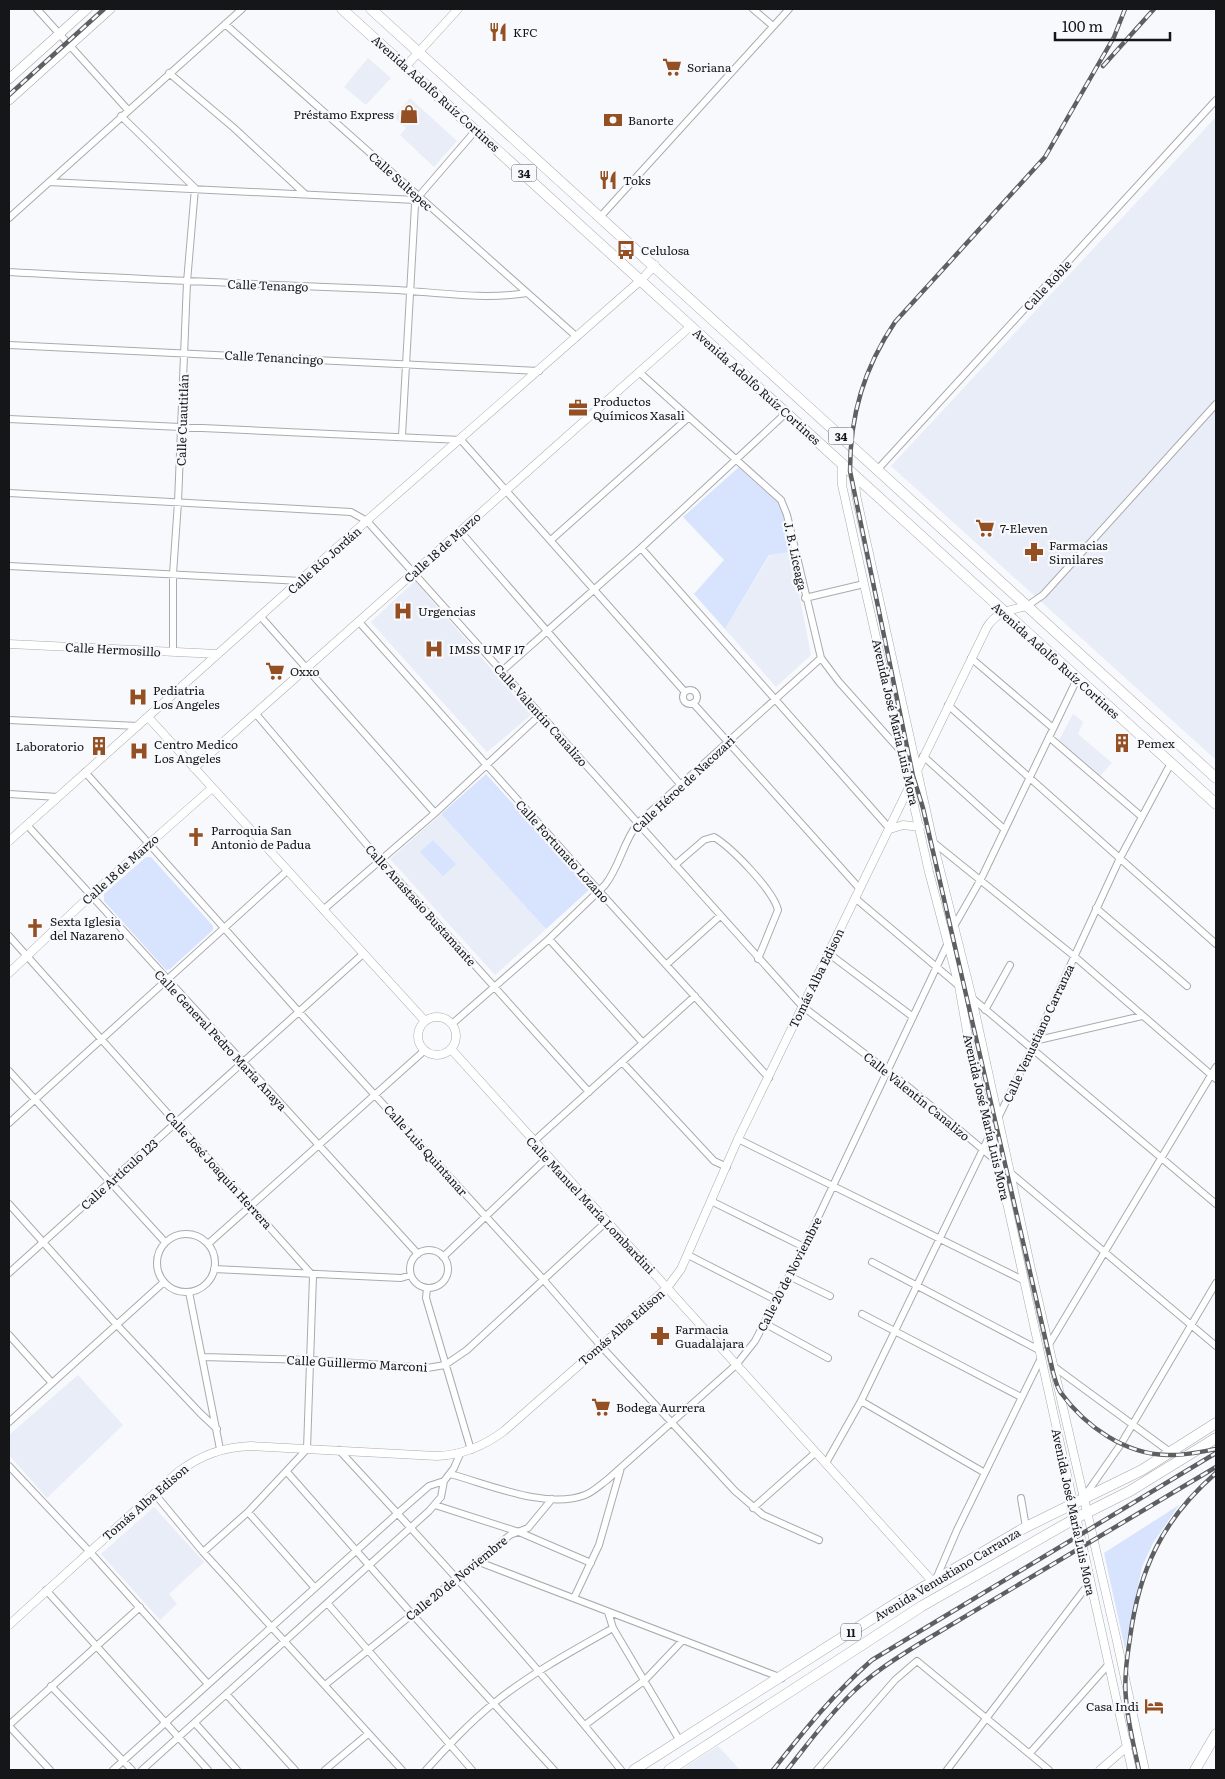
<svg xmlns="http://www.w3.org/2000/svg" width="1225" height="1779" font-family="Literata,serif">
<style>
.built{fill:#e8edf7}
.green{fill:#d8e3fe}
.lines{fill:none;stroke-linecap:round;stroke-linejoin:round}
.minor-casing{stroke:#aaabaf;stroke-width:8}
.tertiary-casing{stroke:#aaabaf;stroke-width:9}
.secondary-casing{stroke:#aaabaf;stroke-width:10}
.primary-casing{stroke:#aaabaf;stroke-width:11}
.minor{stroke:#fff;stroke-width:6}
.tertiary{stroke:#fff;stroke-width:8}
.secondary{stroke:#fff;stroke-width:9}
.primary{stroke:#fff;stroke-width:10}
.rail-casing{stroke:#5d5f60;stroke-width:4.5}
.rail{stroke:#f7f9fd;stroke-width:2.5;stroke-dasharray:8;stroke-linecap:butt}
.labels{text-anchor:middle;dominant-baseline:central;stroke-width:4.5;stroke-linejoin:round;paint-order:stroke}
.shield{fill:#f7f9fd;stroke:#595a5c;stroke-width:1}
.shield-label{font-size:11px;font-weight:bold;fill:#151617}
.poi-label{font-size:12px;fill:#151617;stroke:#f7f9fd;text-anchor:start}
.street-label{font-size:12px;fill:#151617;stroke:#f7f9fd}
</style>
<rect width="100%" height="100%" fill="#f7f9fd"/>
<path class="built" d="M368,58L391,78L366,105L344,87Z
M410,98L457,141L434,167L400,135L406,128L394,117Z
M1216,117V760L891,466Z
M791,552L811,655L776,687L725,629L770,555Z
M415,581L531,715L487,752L371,622Z
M1073,714L1083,722L1078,734L1112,763L1099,777L1058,742Z
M441,814L546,929L495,975L390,859Z
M78,1375L123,1425L47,1498L9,1455V1435Z
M154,1507L204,1562L169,1594L177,1604L160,1620L101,1554Z
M718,1746L740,1770H680L693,1762Z"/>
<path class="green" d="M739,467L781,504L791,552L769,555L725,629L694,594L724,560L683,517Z
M486,774L590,889L546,929L441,814Z
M433,840L456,864L443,876L420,852Z
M146,857H151L213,926V930L170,969L166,970L104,901V894Z
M1179,1505L1153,1543L1142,1567L1125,1649L1104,1553Z"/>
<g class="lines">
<g class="minor-casing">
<path id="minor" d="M37,9L128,110
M753,9L773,26
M225,24L577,337
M169,73L234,128L305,194
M121,116L195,188L187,282L178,502L173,574V652
M49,182L416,200
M601,216L789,9
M9,218L242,9
M9,272C131,279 253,284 376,289C425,290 477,301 527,293
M9,345L539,371
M639,372L781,500L787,515L821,658L839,682L916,768
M9,419L461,440L685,692
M402,436L415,205L419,196L476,130
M878,469L1216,100
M9,493L351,512L367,521L802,1006L911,1089L1216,1346
M460,531L680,784
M551,540L689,417
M641,548L890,829
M9,566L301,581
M805,598L864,584
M1027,606L1043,595L1216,404
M261,617L435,813
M360,623L599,891L769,1078
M971,658L1053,728
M502,671L641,548L786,413
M683 697a7 7 0 1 1 14 0a7 7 0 1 1-14 0Z
M693,703L860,889
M948,705L1216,944
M256,714L379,859L589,1092
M9,720L138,726
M1049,737L1142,817
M923,756L1004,829
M85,772L299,1012L542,1278L600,1345L735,1491L763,1515L819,1540
M9,794L58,797
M27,825L418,1254
M933,842L1074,956L1216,1079
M675,865L704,840L714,837C732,848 773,890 778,910L758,959
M855,898L959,986
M1096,908L1187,986
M323,910L435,813L540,715
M953,928L981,879L1077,679
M9,936L313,1276L307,1449L248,1512L203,1552
M549,939L643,1043
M828,953L913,1017
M667,964L720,916
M972,998L1216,1204
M985,1010L1010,965
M452,1024L549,939L605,885C620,866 623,842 638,823L821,658
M1034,1041L1142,1016
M622,1062L714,1161L727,1167
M9,1071L165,1242
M9,1123L287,871
M738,1139L1023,1280
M533,1142L695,996
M711,1201L804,1247
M9,1204L117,1325L200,1413L217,1429
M157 1263a29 29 0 1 1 58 0a29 29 0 1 1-58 0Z
M208,1244L425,1050
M410 1269a19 19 0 1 1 38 0a19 19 0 1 1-38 0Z
M688,1255L776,1300
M443,1257L547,1158
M872,1262L1039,1350
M214,1269L401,1278L411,1275
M9,1273L363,954
M789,1276L830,1296
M427,1288L426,1298L471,1450
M189,1292L220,1449
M862,1314L1021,1397
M764,1323L828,1358
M9,1335L52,1383
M1048,1346L1216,1067
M203,1357L312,1360L427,1368L445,1365L467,1350L606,1222
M1053,1366L1170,1452L1186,1457
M861,1401L985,1473
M9,1422L164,1282
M339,1450C436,1555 532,1659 621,1770
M826,1463L861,1401L1032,1048L1120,858L1171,763
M9,1466L89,1551L208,1684
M287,1472L412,1614L554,1770
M450,1474C488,1484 547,1510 585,1495C593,1492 600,1485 607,1480L736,1365L755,1341L804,1247L947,945
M154,1493L203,1552L402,1770
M1084,1497L1121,1444L1216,1283
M1021,1498L1026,1527
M435,1505L519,1532L591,1563
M753,1508L815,1453
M248,1512L315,1588
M479,1562L782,1678
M936,1579L957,1530L1041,1358
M46,1590L208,1770
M574,1598L599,1545L621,1468
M328,1604L472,1770
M608,1612L613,1628L680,1741
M325,1685L510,1535L528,1528L552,1499
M51,1686L132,1770
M227,1695L295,1770
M195,1723L237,1770
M9,1725L140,1607
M585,1725L645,1680L682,1641
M9,1726L50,1770
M1030,1753L1108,1665
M113,1770L398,1513L429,1486L444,1481
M142,1770L429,1511L441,1497L444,1481L454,1468L460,1454
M325,1770L368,1734
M426,1770C447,1747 469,1723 494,1703C530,1674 572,1651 613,1628
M817,1770L895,1680L917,1661L1049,1770
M947,1770L1090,1582"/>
</g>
<g class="tertiary-casing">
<path id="tertiary" d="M406,66L458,9
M842,464V485L864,584L929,872L959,986L971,1054L998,1162L1132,1770
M855,475L856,495L933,842L972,998L1031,1269L1116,1637L1145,1770
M9,644L218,654
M148,717L425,1021
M194,768L691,326
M890,829L903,825L920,827
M9,841L372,516L641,280L655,265
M9,973L90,896L212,788
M418 1036a19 19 0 1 1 38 0a19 19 0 1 1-38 0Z
M451,1049L933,1582
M9,1625L178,1472C201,1455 223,1447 251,1446L437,1456C463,1455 484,1446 504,1431L667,1288L681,1269L738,1139L987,627C997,611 1010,610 1027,606
M1100,1770L1137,1738"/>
</g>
<g class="secondary-casing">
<path id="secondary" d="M9,79L87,9
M9,100L110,9"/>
</g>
<g class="primary-casing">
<path id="primary" d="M342,9L1216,804
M371,9L1216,778
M634,1770L898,1602L1026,1527L1142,1470L1216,1423
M669,1770L922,1606L1076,1518L1130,1491L1216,1438
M1195,1770L1216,1734"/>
</g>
<use href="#minor" class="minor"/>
<use href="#tertiary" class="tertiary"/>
<use href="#secondary" class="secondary"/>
<use href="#primary" class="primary"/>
<g class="rail-casing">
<path id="rail" d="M1125,9L1114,37L1045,157L895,322C864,368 850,415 850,471L913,776L923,808L1053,1372C1055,1379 1057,1388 1061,1393C1086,1427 1125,1454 1167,1455C1183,1456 1200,1452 1216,1449
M1103,66L1154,9
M9,95L104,9
M773,1770C804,1731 834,1693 872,1660L1216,1453
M787,1770C808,1744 827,1717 851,1694C871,1674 895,1659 919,1644L1216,1467
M1139,1770C1134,1747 1128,1723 1126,1699C1124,1678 1127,1658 1130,1638C1139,1569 1163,1519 1216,1473"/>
</g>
<use href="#rail" class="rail"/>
</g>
<defs>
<g id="restaurant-bare" transform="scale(1.5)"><path d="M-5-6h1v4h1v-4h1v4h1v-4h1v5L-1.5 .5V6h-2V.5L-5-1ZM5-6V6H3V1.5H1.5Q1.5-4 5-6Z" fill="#945023" stroke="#f7f9fd" stroke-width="2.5" paint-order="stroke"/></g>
<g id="supermarket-bare" transform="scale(1.5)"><path d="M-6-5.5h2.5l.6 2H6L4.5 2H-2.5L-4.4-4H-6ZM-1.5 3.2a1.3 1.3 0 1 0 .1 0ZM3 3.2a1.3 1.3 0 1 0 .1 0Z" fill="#945023" stroke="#f7f9fd" stroke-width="2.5" paint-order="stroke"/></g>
<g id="shop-bare" transform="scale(1.5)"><path d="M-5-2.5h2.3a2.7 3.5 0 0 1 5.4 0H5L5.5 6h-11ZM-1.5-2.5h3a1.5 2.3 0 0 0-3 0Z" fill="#945023" stroke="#f7f9fd" stroke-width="2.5" paint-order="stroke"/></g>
<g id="bank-bare" transform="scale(1.5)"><path d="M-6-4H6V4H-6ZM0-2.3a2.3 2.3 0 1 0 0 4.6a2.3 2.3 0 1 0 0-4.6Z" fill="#945023" stroke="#f7f9fd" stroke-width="2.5" paint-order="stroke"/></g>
<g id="bus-bare" transform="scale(1.5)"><path d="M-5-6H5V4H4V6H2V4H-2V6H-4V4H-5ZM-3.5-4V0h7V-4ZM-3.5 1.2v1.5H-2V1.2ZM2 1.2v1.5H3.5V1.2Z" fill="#945023" stroke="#f7f9fd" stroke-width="2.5" paint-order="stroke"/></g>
<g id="office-bare" transform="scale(1.5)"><path d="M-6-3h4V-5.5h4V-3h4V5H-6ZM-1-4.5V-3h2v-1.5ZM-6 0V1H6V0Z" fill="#945023" stroke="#f7f9fd" stroke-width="2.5" paint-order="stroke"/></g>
<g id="pharmacy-bare" transform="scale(1.5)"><path d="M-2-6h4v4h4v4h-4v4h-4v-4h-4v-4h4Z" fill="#945023" stroke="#f7f9fd" stroke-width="2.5" paint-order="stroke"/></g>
<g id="hospital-bare" transform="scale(1.5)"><path d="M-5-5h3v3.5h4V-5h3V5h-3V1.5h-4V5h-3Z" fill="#945023" stroke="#f7f9fd" stroke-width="2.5" paint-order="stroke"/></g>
<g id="building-bare" transform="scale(1.5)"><path d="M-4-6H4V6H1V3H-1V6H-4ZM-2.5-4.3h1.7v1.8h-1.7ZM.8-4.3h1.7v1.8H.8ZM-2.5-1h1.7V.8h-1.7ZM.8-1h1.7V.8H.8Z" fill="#945023" stroke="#f7f9fd" stroke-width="2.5" paint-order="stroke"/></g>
<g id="church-bare" transform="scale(1.5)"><path d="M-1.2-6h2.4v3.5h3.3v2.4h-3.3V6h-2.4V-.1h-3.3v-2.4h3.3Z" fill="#945023" stroke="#f7f9fd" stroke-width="2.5" paint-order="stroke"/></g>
<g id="hotel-bare" transform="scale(1.5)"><path d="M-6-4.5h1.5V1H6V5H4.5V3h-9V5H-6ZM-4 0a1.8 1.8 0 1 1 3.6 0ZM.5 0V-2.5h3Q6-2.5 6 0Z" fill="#945023" stroke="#f7f9fd" stroke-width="2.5" paint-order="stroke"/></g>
</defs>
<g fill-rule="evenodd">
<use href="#restaurant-bare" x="498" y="32"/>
<use href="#supermarket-bare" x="672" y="67"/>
<use href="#shop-bare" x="409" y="114"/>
<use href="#bank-bare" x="613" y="120"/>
<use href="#restaurant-bare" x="608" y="180"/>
<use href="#bus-bare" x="626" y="250"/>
<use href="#office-bare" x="578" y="408"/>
<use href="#supermarket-bare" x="985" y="528"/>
<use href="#pharmacy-bare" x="1034" y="552"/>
<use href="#hospital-bare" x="403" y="611"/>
<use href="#hospital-bare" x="434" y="649"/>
<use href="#supermarket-bare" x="275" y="671"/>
<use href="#hospital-bare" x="138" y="697"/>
<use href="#building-bare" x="1122" y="743"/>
<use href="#building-bare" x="99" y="746"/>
<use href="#hospital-bare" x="139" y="751"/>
<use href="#church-bare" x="196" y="837"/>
<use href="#church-bare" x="35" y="928"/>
<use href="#pharmacy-bare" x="660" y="1336"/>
<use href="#supermarket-bare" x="601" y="1407"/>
<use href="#hotel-bare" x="1154" y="1706"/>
</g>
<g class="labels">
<g class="shield">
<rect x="511.5" y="164.5" width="25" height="17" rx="4"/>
<rect x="828.5" y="427.5" width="25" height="17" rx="4"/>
<rect x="841" y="1623.5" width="20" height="17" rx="4"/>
</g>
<g class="shield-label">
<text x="524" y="173">34</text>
<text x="841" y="436">34</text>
<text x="851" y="1632">11</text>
</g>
<g class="poi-label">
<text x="513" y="32">KFC</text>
<text x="687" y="67">Soriana</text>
<text x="394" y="114" text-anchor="end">Préstamo Express</text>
<text x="628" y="120">Banorte</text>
<text x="623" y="180">Toks</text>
<text x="641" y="250">Celulosa</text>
<text x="593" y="401">Productos<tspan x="593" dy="14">Químicos Xasali</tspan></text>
<text x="1000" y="528">7-Eleven</text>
<text x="1049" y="545">Farmacias<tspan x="1049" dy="14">Similares</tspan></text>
<text x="418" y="611">Urgencias</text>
<text x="449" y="649">IMSS UMF 17</text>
<text x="290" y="671">Oxxo</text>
<text x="153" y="690">Pediatria<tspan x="153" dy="14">Los Angeles</tspan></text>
<text x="1137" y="743">Pemex</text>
<text x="154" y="744">Centro Medico<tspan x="154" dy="14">Los Angeles</tspan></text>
<text x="84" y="746" text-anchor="end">Laboratorio</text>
<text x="211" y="830">Parroquia San<tspan x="211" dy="14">Antonio de Padua</tspan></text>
<text x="50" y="921">Sexta Iglesia<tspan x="50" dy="14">del Nazareno</tspan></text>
<text x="675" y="1329">Farmacia<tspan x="675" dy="14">Guadalajara</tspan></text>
<text x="616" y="1407">Bodega Aurrera</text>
<text x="1139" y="1706" text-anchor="end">Casa Indi</text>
</g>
<g class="street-label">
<text transform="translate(436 93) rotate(42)">Avenida Adolfo Ruíz Cortines</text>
<text transform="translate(401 181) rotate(42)">Calle Sultepec</text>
<text transform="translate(268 285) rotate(2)">Calle Tenango</text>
<text transform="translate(1047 285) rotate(-47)">Calle Roble</text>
<text transform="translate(274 357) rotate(3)">Calle Tenancingo</text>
<text transform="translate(757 386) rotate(42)">Avenida Adolfo Ruíz Cortines</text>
<text transform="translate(182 420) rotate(-88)">Calle Cuautitlán</text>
<text transform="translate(442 547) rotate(-42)">Calle 18 de Marzo</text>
<text transform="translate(796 556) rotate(78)">J. B. Liceaga</text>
<text transform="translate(324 560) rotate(-42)">Calle Río Jordán</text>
<text transform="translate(113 649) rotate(3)">Calle Hermosillo</text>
<text transform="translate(1056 660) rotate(42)">Avenida Adolfo Ruíz Cortines</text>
<text transform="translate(541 715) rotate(48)">Calle Valentín Canalizo</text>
<text transform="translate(896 722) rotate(77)">Avenida José María Luis Mora</text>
<text transform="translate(683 784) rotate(-43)">Calle Héroe de Nacozari</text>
<text transform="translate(563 851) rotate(48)">Calle Fortunato Lozano</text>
<text transform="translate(120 869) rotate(-42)">Calle 18 de Marzo</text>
<text transform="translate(421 905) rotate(48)">Calle Anastasio Bustamante</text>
<text transform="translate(816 978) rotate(-64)">Tomás Alba Edison</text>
<text transform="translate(1038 1033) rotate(-65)">Calle Venustiano Carranza</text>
<text transform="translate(221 1040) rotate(47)">Calle General Pedro María Anaya</text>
<text transform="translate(917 1096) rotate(39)">Calle Valentín Canalizo</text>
<text transform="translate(987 1117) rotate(77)">Avenida José María Luis Mora</text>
<text transform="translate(426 1150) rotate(48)">Calle Luis Quintanar</text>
<text transform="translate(219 1170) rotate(48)">Calle José Joaquín Herrera</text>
<text transform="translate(119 1174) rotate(-42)">Calle Artículo 123</text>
<text transform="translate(591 1205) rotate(47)">Calle Manuel María Lombardini</text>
<text transform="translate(789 1274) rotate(-63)">Calle 20 de Noviembre</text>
<text transform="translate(621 1327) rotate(-41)">Tomás Alba Edison</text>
<text transform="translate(357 1363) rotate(3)">Calle Guillermo Marconi</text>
<text transform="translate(145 1502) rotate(-41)">Tomás Alba Edison</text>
<text transform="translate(1074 1512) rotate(78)">Avenida José María Luis Mora</text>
<text transform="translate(947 1574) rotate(-31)">Avenida Venustiano Carranza</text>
<text transform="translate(456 1578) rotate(-39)">Calle 20 de Noviembre</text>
</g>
</g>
<rect width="1225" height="1779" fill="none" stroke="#151617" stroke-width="20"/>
<path d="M1055 32v8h115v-8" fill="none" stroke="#151617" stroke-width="2.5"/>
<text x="1062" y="32" font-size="15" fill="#151617" stroke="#f7f9fd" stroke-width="4" paint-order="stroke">100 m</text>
</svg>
